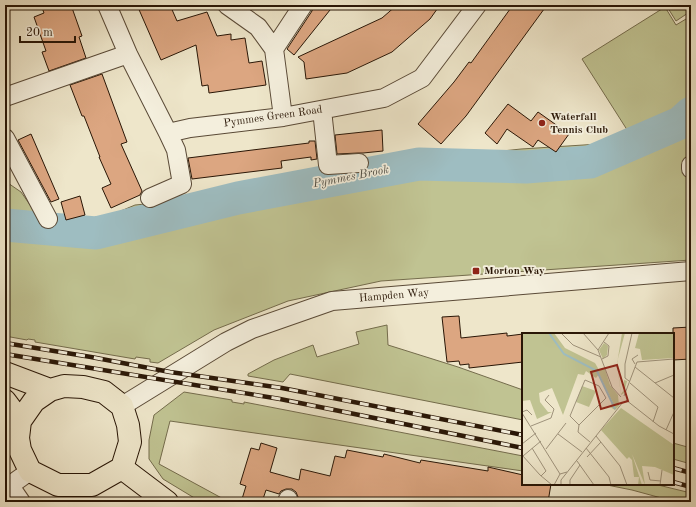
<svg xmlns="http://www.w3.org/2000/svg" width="696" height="507" font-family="'Old Standard TT',serif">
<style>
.green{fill:#c0c392;stroke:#746c4c}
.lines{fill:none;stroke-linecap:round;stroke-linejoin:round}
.river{stroke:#9ebdc1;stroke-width:33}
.building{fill:#dca681;stroke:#291606}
.minor-casing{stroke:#5a4a37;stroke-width:20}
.major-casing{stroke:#291606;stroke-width:24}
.minor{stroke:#f4efdd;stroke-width:18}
.major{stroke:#eee6ca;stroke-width:22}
.rail-casing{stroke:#291606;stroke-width:4.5}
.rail{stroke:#f4efdd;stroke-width:3;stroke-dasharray:9;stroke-linecap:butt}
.poi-dot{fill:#8f2418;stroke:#f4efdd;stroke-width:1.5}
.labels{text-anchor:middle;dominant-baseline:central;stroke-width:3.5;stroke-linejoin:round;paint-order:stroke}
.street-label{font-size:11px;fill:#291606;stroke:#f4efdd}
.poi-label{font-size:11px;font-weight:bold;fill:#291606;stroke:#f4efdd;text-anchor:start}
.water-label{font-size:12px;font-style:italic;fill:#525047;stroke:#f4efdd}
.inset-river{fill:none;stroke:#9ebdc1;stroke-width:2}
.inset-road{fill:none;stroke:#9f937c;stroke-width:1}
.view{fill:#8f2418;fill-opacity:0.15;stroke:#8f2418;stroke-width:2}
.inset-edge{fill:none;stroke:#291606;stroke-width:2}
</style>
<rect width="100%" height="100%" fill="#eee6ca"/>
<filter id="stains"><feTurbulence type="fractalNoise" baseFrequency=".005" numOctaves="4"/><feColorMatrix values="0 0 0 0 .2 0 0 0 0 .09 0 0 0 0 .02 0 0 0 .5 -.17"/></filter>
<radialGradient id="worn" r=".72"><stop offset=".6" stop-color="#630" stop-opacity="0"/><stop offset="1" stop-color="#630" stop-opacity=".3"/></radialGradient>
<path class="green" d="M666,5H691V11L676,21Z
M665,7L676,25L691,16V99L631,136L582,59Z
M691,105V161L687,162L691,260L381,281L288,301L214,330L158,363L150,362V359L136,357L135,359L35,342V340L28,339L27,340L5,336V181L21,192L54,239L135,205L199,199L428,159L521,149L630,142Z
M387,325L388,345L458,367L523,390V420L290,374L283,382L248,376V374L274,360L313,345L317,357L359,344L356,332Z
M184,392L232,400V402L244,404V402L523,456V471L170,421L159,464L229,502H201L163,479L149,459V440L154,415Z
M673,443L691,448V464L673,459Z
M602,484H654L691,493V502H676L632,490Z"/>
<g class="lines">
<path class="river" d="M5,225L96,233L238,198L419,164L526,167L590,162L680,123L691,113"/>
</g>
<path class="building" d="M41,5H71L82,36L79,37L86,58L49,71L42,52L46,51L34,17L44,13Z
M137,5H170L177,21L207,12L217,36L231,34V40L245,38L249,63L262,61L266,85L209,93L208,85L202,86L196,45L161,60Z
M313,5H334L294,55L287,49L312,11Z
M397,5H440L430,19L392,52L347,73L306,79L304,62L298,57L382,18Z
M513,5H547L466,116L441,144L418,124L454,82L469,62L471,63Z
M102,74L127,142L121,144L142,191L140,195L111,208L102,188L111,184L99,157H100L84,116H82L70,85Z
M508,104L531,121L538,112L569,134L556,152L538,140L533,147L507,129L497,144L485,133Z
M382,130L383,151L363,153H358L337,154L335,135Z
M31,134L59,199L51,202L18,140Z
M309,141H315L317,159L311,160V157L281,161L282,168L192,179L188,158L309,143Z
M80,196L85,215L66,220L61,202Z
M459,316L461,338L507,333V336L523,334V362L469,368V364L460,365L459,361L447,362L442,317Z
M691,327V359L673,360V328Z
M261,443L277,448L270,472L299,480L301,469L330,476L335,456L345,458L347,450L383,457L384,454L420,463L421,460L488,471V467L523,475V484H551L548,502H298V497L296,492L292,489H286L281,491L279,494L266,490L262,502H251L242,499L246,486L240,484L251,448L259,450Z"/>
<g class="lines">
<g class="minor-casing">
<path id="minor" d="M107,5L128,54L168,133L190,128L283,117L384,98L422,78L477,5
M227,5L258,27L274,49L283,117
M274,49L303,5
M5,97L128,54
M322,110L328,165L359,163
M5,138L48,219
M691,165V169
M150,198L182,184L176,150L168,133
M122,406L226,342L252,329L332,301L691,271
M10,486L21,502
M5,489L30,471
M287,502L288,499"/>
</g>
<g class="major-casing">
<path id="major" d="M5,373L50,390
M64,386L83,387L104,392L122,406L128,425L130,442L122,468L92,485H58L30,471L20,450L18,438L20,421L34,401L50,390Z
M5,401L20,421
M122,468L167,502"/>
</g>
<use href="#minor" class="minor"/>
<use href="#major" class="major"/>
<g class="rail-casing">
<path id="rail" d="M5,343L91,357L170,372L282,388L523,435
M5,354L280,399L523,448
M673,468L691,473
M673,482L691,487"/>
</g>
<use href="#rail" class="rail"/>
</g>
<g class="poi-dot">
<circle cx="542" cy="123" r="4"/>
<rect x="472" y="267" width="8" height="8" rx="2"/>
</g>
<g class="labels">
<g class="street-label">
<text transform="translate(273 117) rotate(-8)">Pymmes Green Road</text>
<text transform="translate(394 296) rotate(-5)">Hampden Way</text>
</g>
<g class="poi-label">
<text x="550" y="117">Waterfall<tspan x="550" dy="13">Tennis Club</tspan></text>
<text x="484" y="271">Morton Way</text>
</g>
<g class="water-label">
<text transform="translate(351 177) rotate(-11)">Pymmes Brook</text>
</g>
</g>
<g transform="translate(522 333)">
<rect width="152" height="152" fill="#eee6ca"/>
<path d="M0,0H32L43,15L73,30L77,37L83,36L88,52L96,62L97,73L93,77L88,74L91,70L77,41L74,45L64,38L62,42L56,41L41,82L30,55L17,60L18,69L26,79H30L15,86L8,67L0,68ZM100,0H103L95,29L99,61L102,57V47L105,48L102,60L99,62L95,31ZM117,0H152V25L120,27L118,16L113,15ZM82,10L86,13L85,22L81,26L77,17ZM60,53L74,58L67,74L54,69ZM99,75L152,112V142L133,134L120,133L123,152L110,121L119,149L120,152H116L117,144H112L110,127L107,124L105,126L79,97Z" fill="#c0c392"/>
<path class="inset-river" d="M27,0L42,21L75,38L93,76"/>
<path class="inset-road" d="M39,0L51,12L79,24M61,0L76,17L90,54L99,64M76,17L87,0M80,26L86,23L87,13L82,9M113,31L110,26L116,22M113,34L152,65M107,48L103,45V31L110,0M108,50L136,74L131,89M133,50L152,42M102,63L115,29L152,26M104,67L137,93L152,101M0,79L5,77L10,82M0,80L38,141M57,92L84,65L77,53L63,47L48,83L57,92L56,99L68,109M9,93L29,85L32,76L23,67L27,62M144,97L152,79M36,101L60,119M74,103L98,133L105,152M0,111L14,100M10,115L24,138L19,143M64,115L87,144L89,152M24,116L44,90M0,122L18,142L30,152M1,123L19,108M65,124L79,109M55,128L72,152M126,139L128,147L139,148M32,152L38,141L45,139M39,152V147L101,69M48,152V147L58,132M138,152L140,137"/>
<path class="view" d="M95,32L106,68L79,76L69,39Z"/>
<rect width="152" height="152" class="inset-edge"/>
</g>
<rect width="696" height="507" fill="none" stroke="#eee6ca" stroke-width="20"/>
<rect x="6" y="6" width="684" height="495" fill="none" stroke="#291606" stroke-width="2"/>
<rect x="10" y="10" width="676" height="487" fill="none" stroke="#291606"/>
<path d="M20 36v6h55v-6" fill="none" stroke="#291606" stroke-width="2"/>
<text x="26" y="36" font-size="12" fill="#291606" stroke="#f4efdd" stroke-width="3" paint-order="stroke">20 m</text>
<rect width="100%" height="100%" filter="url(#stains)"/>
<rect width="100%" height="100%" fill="url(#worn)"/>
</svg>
